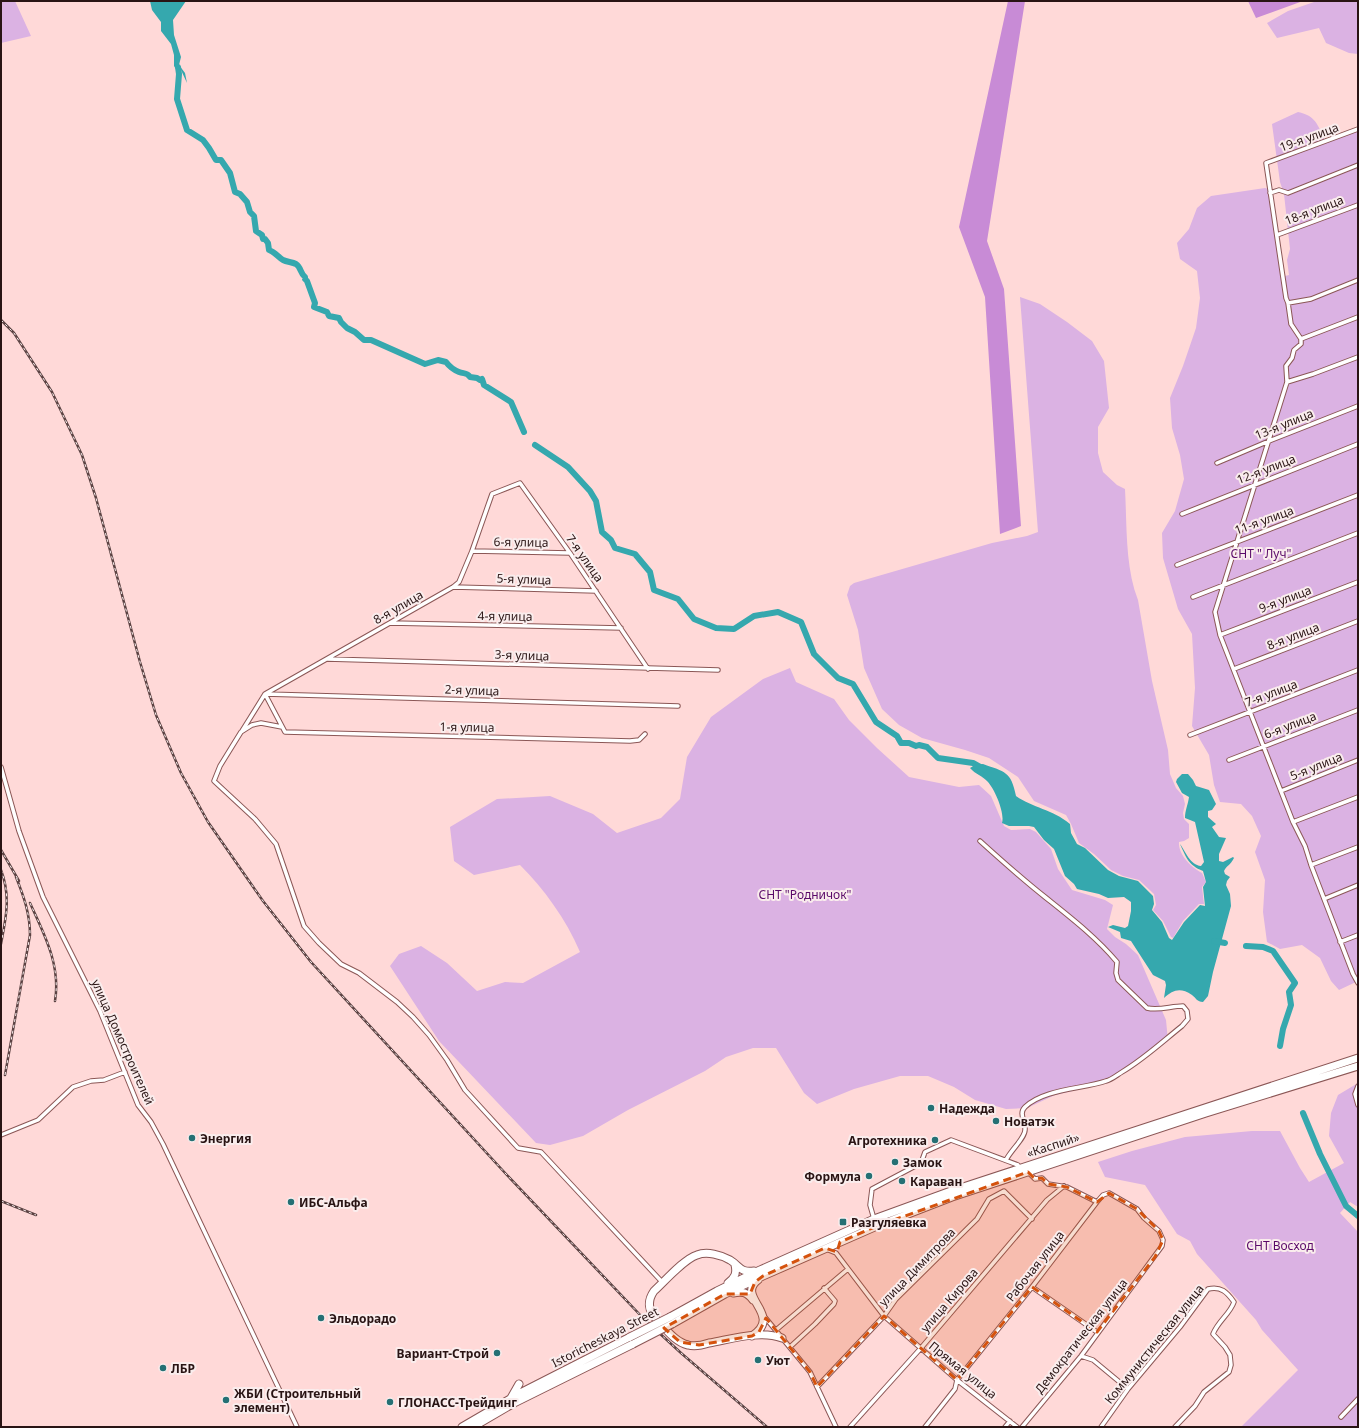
<svg xmlns="http://www.w3.org/2000/svg" width="1359" height="1428" font-family="'Noto Sans',sans-serif">
<style>
.green{fill:#dbb2e3}
.forest{fill:#c88bd6}
.water{fill:#35a8ae}
.lines{fill:none;stroke-linecap:round;stroke-linejoin:round}
.river{stroke:#35a8ae;stroke-width:6}
.street-casing{stroke:#8b5756;stroke-width:5.5}
.highway-casing{stroke:#8b5756;stroke-width:9}
.street{stroke:#fff;stroke-width:3.5}
.highway{stroke:#fff;stroke-width:7}
.rail-casing{stroke:#5b4242;stroke-width:2.5}
.rail{stroke:#faeded;stroke-width:1;stroke-dasharray:3;stroke-linecap:butt}
.highway-bridge-casing{stroke:#8b5756;stroke-width:9;stroke-linecap:butt}
.highway-bridge{stroke:#fff;stroke-width:7}
.marked{fill:#d5520d;fill-opacity:0.2;stroke:#d5520d;stroke-width:3;stroke-dasharray:8 5;stroke-linejoin:round}
.poi-dot{fill:#257074;stroke:#faeded;stroke-width:1.5}
.labels{text-anchor:middle;dominant-baseline:central;stroke-width:4;stroke-linejoin:round;paint-order:stroke}
.street-label{font-size:12px;fill:#291414;stroke:#faeded}
.park-label{font-size:12px;fill:#5a0a69;stroke:#faeded}
.poi-label{font-size:12px;font-weight:bold;fill:#291414;stroke:#faeded;text-anchor:start}
</style>
<rect width="100%" height="100%" fill="#ffd9d8"/>
<path class="green" d="M1,1H15L31,36L1,43Z
M1317,1H1358V54L1349,53L1326,43L1319,28L1277,38L1267,23L1288,11Z
M1298,112C1316,116 1317,124 1325,140L1358,128V981L1339,990L1331,981L1320,958L1302,945L1280,949L1267,942L1263,912L1265,880L1255,852L1261,836L1252,816L1241,804L1220,802L1214,785L1209,755L1192,726L1195,688L1192,634L1178,609L1163,558L1162,533L1175,511L1184,479L1180,455L1172,428L1170,398L1183,366L1196,328L1200,298L1197,271L1180,259L1177,243L1189,229L1197,208L1211,196L1265,188L1269,189L1272,205V219L1285,276L1289,275L1287,260L1290,249L1284,194L1280,182L1272,124Z
M1020,297L1040,304L1067,322L1092,341L1104,361L1109,408L1098,427V453L1103,472L1117,485L1125,489C1127,525 1125,567 1138,600L1152,681L1168,750L1170,774L1176,788L1183,796L1185,804L1183,813L1184,819L1189,824V838L1184,841L1179,842C1178,855 1192,868 1202,873L1206,882L1202,887L1204,904H1199L1183,921L1173,938L1171,937L1163,921L1153,910L1156,905L1154,894L1139,880L1123,876L1111,870L1094,854L1079,843L1071,824L1066,815L1034,801L1018,777L989,758L965,750L922,738L899,725L882,709L864,668L858,630L847,595L850,586L854,583L992,543L1027,536L1038,532Z
M790,668L796,682L834,699L849,720L877,748L909,777L959,787L979,785L991,796L1004,826L1011,830L1030,829L1036,832L1051,849L1058,869L1072,890L1105,900L1113,905L1107,929L1115,937L1126,944L1138,955L1166,1020L1168,1041L1130,1070L1107,1083L1055,1095L1027,1108L1006,1109L975,1100L954,1087L928,1076H900L854,1089L817,1104L804,1093L776,1048H753L726,1057L705,1071L628,1110L583,1136L550,1145L536,1143L439,1041L390,966L399,954L421,946L447,963L477,991L505,982L523,983L580,952C566,919 544,889 520,865L474,875L454,861L450,827L497,799L550,796L593,814L617,833L661,818L680,799L687,757L711,717L763,679Z
M1358,1083V1207L1350,1202L1340,1213L1358,1232V1427H1241L1298,1370L1262,1330L1256,1320L1197,1254L1190,1241L1177,1234L1145,1185L1105,1177L1098,1162L1132,1151L1185,1137L1252,1131H1280L1300,1168L1309,1182L1344,1163L1329,1136L1331,1113L1338,1095Z"/>
<path class="forest" d="M1008,1H1025L987,241L1004,289L1021,526L1000,534L985,297L959,227Z
M1248,1H1303L1256,18Z"/>
<path class="water" d="M150,1H186L173,20L174,35L181,57L179,65L185,73L187,83L181,70L179,74L174,66V55L171,44L161,31V22L152,10Z
M983,764C1005,772 1011,771 1016,796C1033,808 1052,809 1070,824L1071,833L1077,844L1085,848L1108,870L1119,876L1138,881L1153,896L1154,904L1152,910L1162,922L1169,938L1172,940L1184,922L1200,905L1205,906L1203,887L1206,882L1203,871C1188,865 1186,857 1180,844C1186,852 1190,865 1201,866L1204,862L1195,822L1185,818C1185,810 1188,805 1189,797L1182,793L1176,782L1177,779L1182,774H1188L1193,780L1196,786L1209,790L1216,804L1212,810L1208,811V817L1216,824L1212,827L1219,837L1226,838L1219,854V861L1223,862L1233,857L1234,858C1230,866 1227,865 1224,871L1225,874L1230,877L1227,881L1226,885L1230,894L1231,906L1213,972L1208,996L1203,1002C1197,1002 1196,998 1192,995C1180,987 1173,990 1164,998L1166,985L1165,981L1153,975L1131,941L1121,938L1120,932L1108,927L1113,925L1125,928L1128,926L1131,911V902L1124,897L1108,898L1099,894L1077,889L1074,884L1065,876L1054,849L1044,840L1034,827L1029,826H1009L1002,823C1005,813 995,790 988,782C983,776 975,774 970,768L975,765Z"/>
<g class="lines">
<path class="river" d="M178,67L179,74L177,99L187,130L203,140L209,148L216,160H221L230,173L235,192L240,194L247,202L250,212L254,216L256,231L262,235L263,239H265L268,243L269,250C275,252 278,257 283,260C287,262 292,262 296,264C301,267 300,273 305,277V279L307,281L315,303L314,307L327,312L329,316L339,318L341,322L347,328L355,332L364,340H371L425,364L438,360L446,362C449,366 454,370 459,372C464,374 467,372 470,377L477,378L480,380L482,379L484,385L511,402L524,432
M535,445L568,467L590,491L596,501L602,532L611,540L615,548L635,554L650,572L654,590L678,599L694,619L716,628L734,629L754,616L778,612L801,622L814,654L838,678L853,684L876,722L897,736L901,743H909L916,746L919,745L927,747L938,758L973,763L984,769
M1214,941L1225,943
M1246,946L1263,947L1273,951L1295,983L1289,992L1291,1005L1283,1029L1280,1046
M1303,1113L1320,1154L1346,1206L1358,1216"/>
<g class="street-casing">
<path id="street" d="M1270,193L1279,190L1288,193L1358,165
M1277,235L1358,205
M1288,303L1311,299L1358,280
M1358,317L1301,339V344L1294,350L1292,358L1286,366L1287,382L1215,612L1220,635L1293,822L1305,846L1311,865L1353,974L1358,983
M1301,339L1291,324L1288,303L1286,298L1266,163L1358,129
M1287,382L1313,374L1358,357
M1217,463L1269,441L1358,406
M1182,514L1358,444
M472,551L570,553
M1177,565L1358,495
M453,587L596,591
M1193,597L1358,533
M390,623L621,628
M1220,635L1358,582
M327,659L718,670
M1234,669L1358,621
M265,694L678,706
M265,694L285,732L630,741L639,740L645,734
M282,727L261,723L252,725L241,732L220,766L214,781L255,819L276,844L304,926L319,943L341,964L359,973L397,1002L413,1017L429,1035L447,1060L465,1090L518,1148L541,1152L663,1283
M242,731L265,694L453,587L459,582L472,551L492,494L520,483L570,553L648,669
M1190,735L1358,670
M1229,760L1358,710
M1,767L19,831L43,897L100,1011L138,1105L151,1122L163,1144L297,1427
M1281,791L1358,760
M1293,822L1358,797
M980,841C1001,860 1022,879 1045,897C1070,917 1096,937 1117,962L1116,973L1118,980L1147,1008C1159,1011 1171,1006 1183,1006L1187,1011L1188,1019L1182,1026C1162,1042 1144,1059 1122,1072C1117,1075 1111,1080 1106,1081C1083,1089 1043,1089 1025,1107C1018,1114 1026,1121 1025,1130C1025,1138 1011,1150 1006,1160
M1311,865L1358,847
M1324,899L1358,885
M1340,942L1358,935
M1358,1086L1355,1094L1358,1105
M1,1135L38,1120L73,1087L91,1081L104,1080L125,1072
M1028,1172L1035,1179L1042,1178L1048,1184L1067,1187L1097,1202
M874,1219L870,1205L872,1189L921,1163L925,1152L951,1140L1018,1165L1019,1168
M826,1249L836,1253L884,1316L957,1380L1017,1427
M1032,1287L1097,1332
M764,1316L810,1372L836,1427
M776,1330L848,1269
M790,1347L815,1324L834,1304L835,1301L824,1288
M1081,1356L1093,1360L1128,1389
M817,1387L884,1316L896,1299L977,1219L989,1199L1004,1191L1032,1219
M1341,1417L1358,1399
M850,1427L921,1348L1047,1200L1064,1186
M925,1427L955,1389L957,1380L1032,1287L1097,1202L1103,1195L1109,1193L1137,1209L1144,1218L1159,1231L1163,1240L1162,1246L1081,1356L1022,1427
M1005,1427L1010,1421
M1101,1427L1128,1389L1180,1327L1208,1289C1221,1286 1227,1292 1234,1302C1230,1314 1218,1321 1213,1334L1225,1347L1230,1355L1231,1365L1229,1372L1204,1392L1195,1406L1175,1427"/>
</g>
<g class="highway-casing">
<path id="highway" d="M754,1271C740,1273 740,1266 730,1260C721,1255 707,1251 697,1255C684,1259 665,1281 654,1291C647,1301 648,1311 657,1320C666,1329 675,1342 688,1345C695,1347 703,1345 709,1343C732,1339 759,1330 782,1338
M728,1283C735,1278 737,1273 735,1265
M733,1293C742,1291 747,1292 753,1300
M670,1317L717,1291L760,1270L874,1219L951,1191L1358,1058
M672,1324L725,1294L763,1276L877,1226L952,1197L1206,1113L1358,1066
M752,1336C784,1315 735,1297 758,1280
M511,1398L519,1384
M462,1427L522,1392L630,1337
M473,1427L514,1403L633,1344"/>
</g>
<use href="#street" class="street"/>
<use href="#highway" class="highway"/>
<g class="rail-casing">
<path id="rail" d="M1,320L14,333L52,392L82,455L96,498L140,662L156,715L181,773L208,822L263,901L311,962L506,1174L644,1319L681,1353L767,1427
M1,850L19,881
M1,870C11,896 6,918 1,944
M30,903C44,934 61,965 55,1001
M5,1075L30,935C30,914 24,897 16,877
M1,1201L36,1215"/>
</g>
<use href="#rail" class="rail"/>
<g class="highway-bridge-casing">
<path id="highway-bridge" d="M630,1337L670,1317
M633,1344L672,1324"/>
</g>
<use href="#highway-bridge" class="highway-bridge"/>
</g>
<path class="marked" d="M1028,1172L1035,1179L1042,1178L1048,1184L1067,1187L1097,1202L1109,1193L1137,1209L1159,1231L1163,1240L1155,1257L1097,1332L1032,1287L957,1380L884,1316L817,1387L810,1372L766,1318L759,1332L752,1336L699,1345L680,1342L664,1328L725,1294H750L755,1282L763,1276L825,1248L837,1252L840,1242L877,1226Z"/>
<g class="poi-dot">
<circle cx="931" cy="1108" r="4"/>
<circle cx="996" cy="1121" r="4"/>
<circle cx="192" cy="1138" r="4"/>
<circle cx="935" cy="1140" r="4"/>
<circle cx="895" cy="1162" r="4"/>
<circle cx="869" cy="1176" r="4"/>
<circle cx="902" cy="1181" r="4"/>
<circle cx="291" cy="1202" r="4"/>
<rect x="839" y="1218" width="8" height="8" rx="2"/>
<circle cx="321" cy="1318" r="4"/>
<circle cx="497" cy="1353" r="4"/>
<circle cx="758" cy="1360" r="4"/>
<circle cx="163" cy="1368" r="4"/>
<circle cx="226" cy="1400" r="4"/>
<circle cx="390" cy="1402" r="4"/>
</g>
<g class="labels">
<g class="street-label">
<text transform="translate(1309 137) rotate(-20)">19-я улица</text>
<text transform="translate(1314 210) rotate(-21)">18-я улица</text>
<text transform="translate(1284 424) rotate(-22)">13-я улица</text>
<text transform="translate(1266 469) rotate(-21)">12-я улица</text>
<text transform="translate(1264 520) rotate(-20)">11-я улица</text>
<text transform="translate(521 542) rotate(1)">6-я улица</text>
<text transform="translate(585 558) rotate(55)">7-я улица</text>
<text transform="translate(524 579) rotate(2)">5-я улица</text>
<text transform="translate(1285 599) rotate(-21)">9-я улица</text>
<text transform="translate(398 607) rotate(-30)">8-я улица</text>
<text transform="translate(505 616) rotate(1)">4-я улица</text>
<text transform="translate(1293 636) rotate(-21)">8-я улица</text>
<text transform="translate(522 655) rotate(2)">3-я улица</text>
<text transform="translate(472 690) rotate(2)">2-я улица</text>
<text transform="translate(1271 693) rotate(-21)">7-я улица</text>
<text transform="translate(1290 725) rotate(-21)">6-я улица</text>
<text transform="translate(467 727) rotate(1)">1-я улица</text>
<text transform="translate(1316 766) rotate(-22)">5-я улица</text>
<text transform="translate(123 1042) rotate(66)">улица Домостроителей</text>
<text transform="translate(1053 1145) rotate(-18)">«Каспий»</text>
<text transform="translate(1035 1266) rotate(-52)">Рабочая улица</text>
<text transform="translate(917 1267) rotate(-46)">улица Димитрова</text>
<text transform="translate(949 1300) rotate(-49)">улица Кирова</text>
<text transform="translate(1081 1336) rotate(-52)">Демократическая улица</text>
<text transform="translate(605 1337) rotate(-27)">Istoricheskaya Street</text>
<text transform="translate(1154 1344) rotate(-51)">Коммунистическая улица</text>
<text transform="translate(963 1370) rotate(39)">Прямая улица</text>
</g>
<g class="park-label">
<text x="1261" y="553">СНТ " Луч"</text>
<text x="805" y="894">СНТ "Родничок"</text>
<text x="1280" y="1245">СНТ Восход</text>
</g>
<g class="poi-label">
<text x="939" y="1108">Надежда</text>
<text x="1004" y="1121">Новатэк</text>
<text x="200" y="1138">Энергия</text>
<text x="927" y="1140" text-anchor="end">Агротехника</text>
<text x="903" y="1162">Замок</text>
<text x="861" y="1176" text-anchor="end">Формула</text>
<text x="910" y="1181">Караван</text>
<text x="299" y="1202">ИБС-Альфа</text>
<text x="851" y="1222">Разгуляевка</text>
<text x="329" y="1318">Эльдорадо</text>
<text x="489" y="1353" text-anchor="end">Вариант-Строй</text>
<text x="766" y="1360">Уют</text>
<text x="171" y="1368">ЛБР</text>
<text x="234" y="1393">ЖБИ (Строительный<tspan x="234" dy="14">элемент)</tspan></text>
<text x="398" y="1402">ГЛОНАСС-Трейдинг</text>
</g>
</g>
<rect width="1359" height="1428" fill="none" stroke="#291414" stroke-width="4"/>
</svg>
